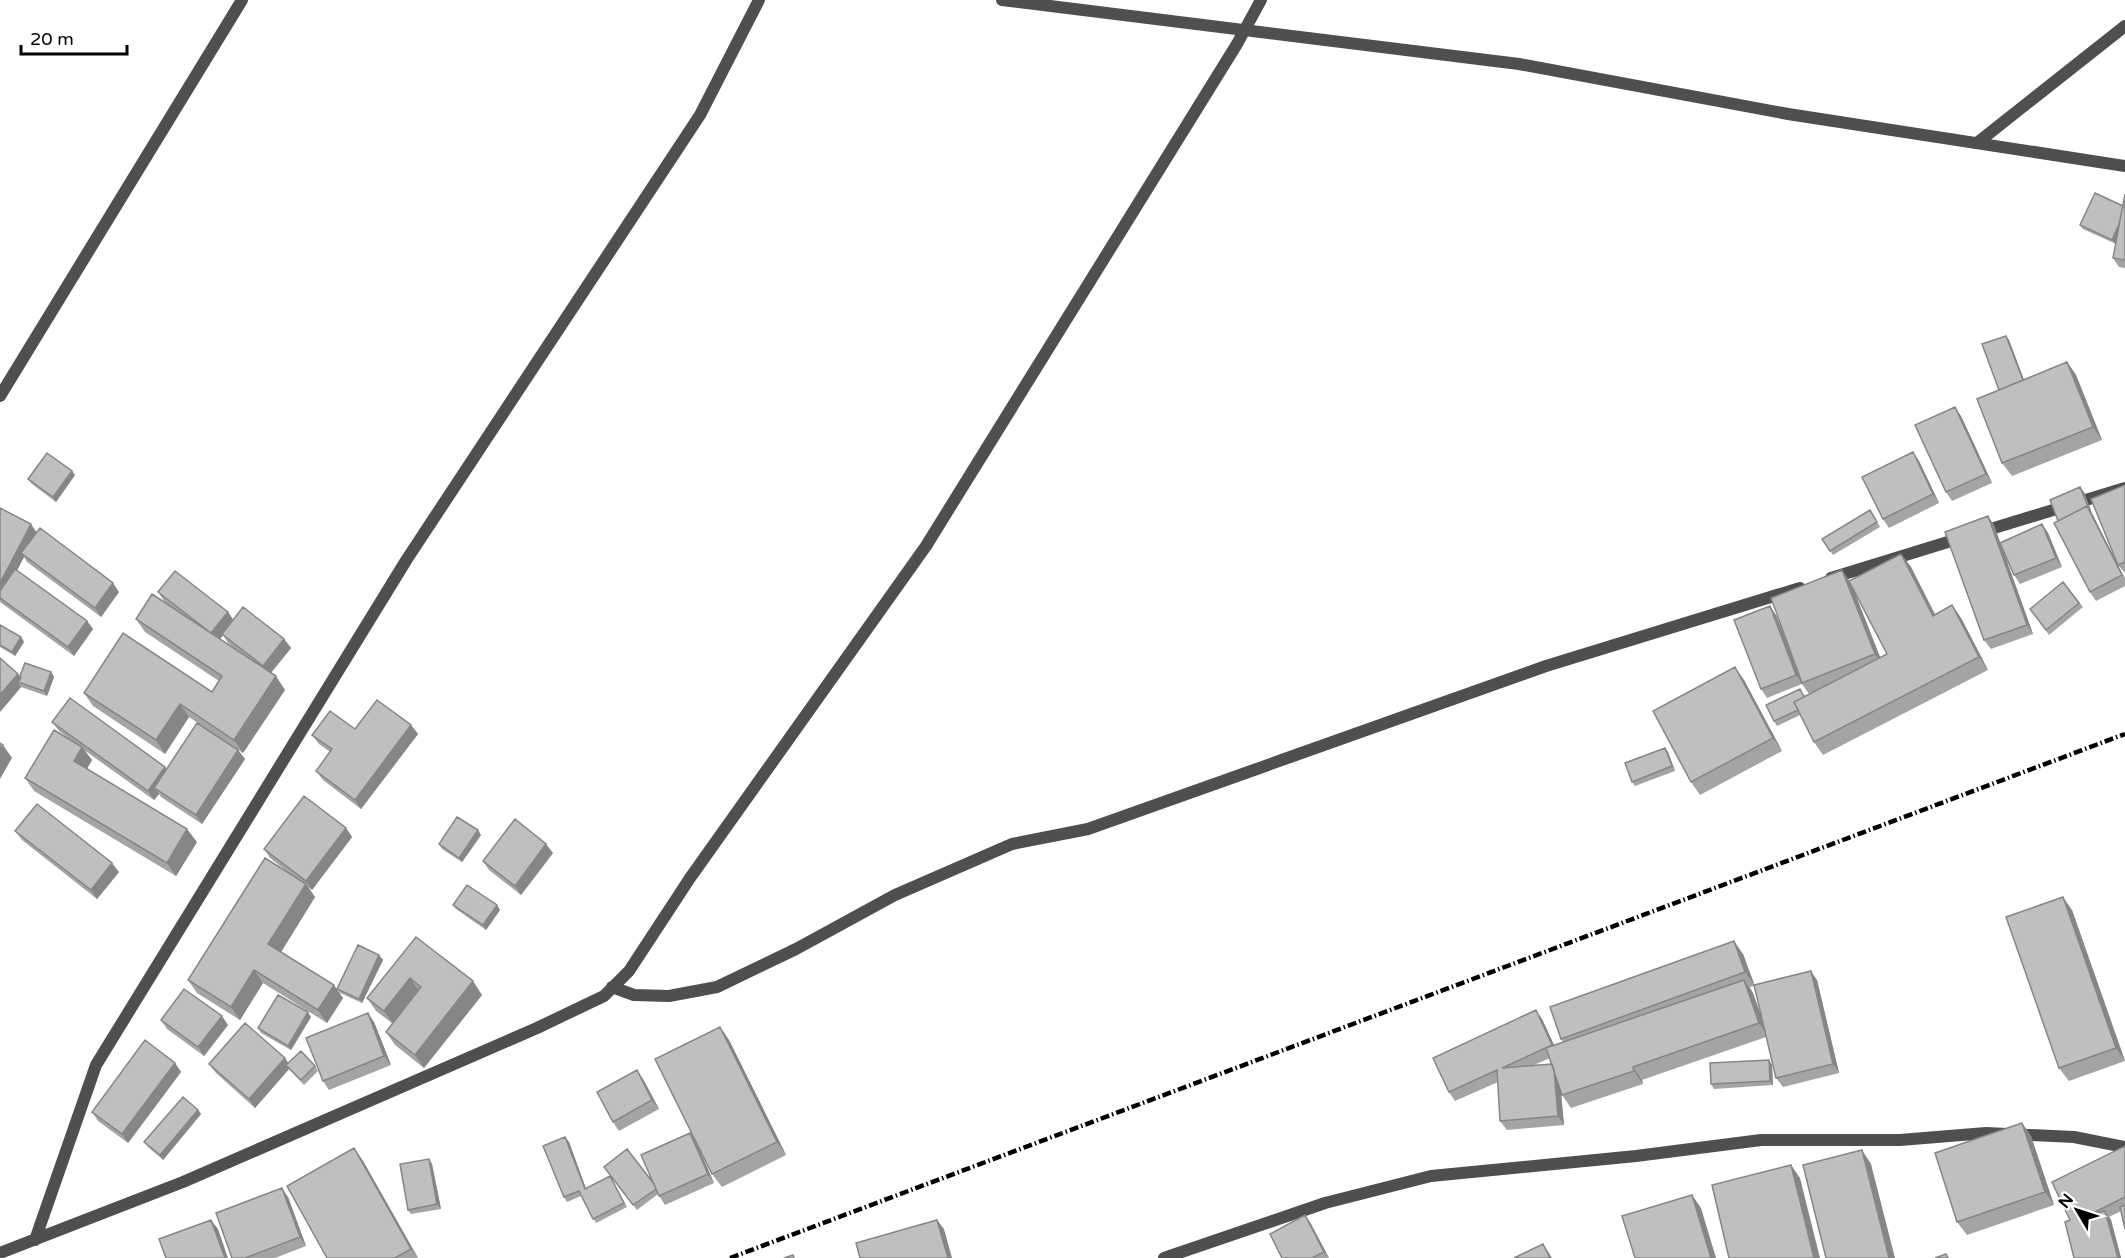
<svg xmlns="http://www.w3.org/2000/svg" width="2125" height="1258" font-family="'Varela Round',sans-serif">
<style>
.lines{fill:none;stroke-linecap:round;stroke-linejoin:round}
.minor{stroke:#4f4f4f;stroke-width:12}
.tertiary{stroke:#4f4f4f;stroke-width:12}
.rail{stroke:#000;stroke-width:4.5;stroke-dasharray:9 3 1.5 3;stroke-linecap:butt}
.wall{fill:#a4a4a4;fill-rule:evenodd}
.shaded-wall{fill:#868686}
.building{fill:#bfbfbf;stroke:#868686;stroke-width:1.5}
</style>
<rect width="100%" height="100%" fill="#fff"/>
<g class="lines">
<path class="minor" d="M1977,143L2125,26
M0,396L242,0
M1981,532L2125,488
M1831,578L1964,537
M612,987L634,995L669,996L717,987L796,949L895,895L1012,844L1088,829L1546,666L1800,588
M35,1240L96,1065L407,559L700,115L759,0
M0,1253L183,1182L537,1028L604,996L629,971L690,878L926,546L1237,44L1261,0
M1164,1258L1325,1203L1431,1176L1636,1156L1761,1140H1900L1986,1133L2074,1137L2125,1147"/>
<path class="tertiary" d="M1002,0L1519,64L1788,114L2125,166"/>
<path class="rail" d="M730,1258L2125,734"/>
</g>
<path class="wall" d="M2125,194V268L2119,267L2113,258L2116,244L2083,229L2080,225L2123,206Z
M2006,336L2009,340L2024,380L2067,362L2076,375L2102,440L2012,476L2002,463Z
M1961,416L1992,483L1952,501L1946,492Z
M1913,452L1919,461L1939,503L1889,528L1883,519Z
M75,475L56,502L32,484L28,479Z
M2125,485V573L2118,565L2125,578V586L2096,601L2090,592L2058,521L2084,492L2092,514L2118,564Z
M0,508L37,532L119,592L101,617L27,562L24,557L17,570L87,621L93,629L74,656L0,602Z
M1870,510L1880,527L1833,555L1822,539Z
M1988,516L1994,525L2000,543L2042,524L2048,533L2062,567L2020,584L2014,575L2002,548L2033,634L1991,649L1984,640Z
M1901,554L1911,567L1935,614L1952,605L1961,618L1988,670L1823,755L1814,742L1800,715L1777,726L1774,721L1804,694L1805,696L1809,694L1802,684L1767,698L1761,689L1776,615L1796,666L1849,581ZM1853,589L1887,654L1880,658Z
M2063,582L2083,607L2049,635L2030,609Z
M158,592L228,612L233,620L284,639L291,648L271,673L285,690L243,753L189,717L165,754L93,706L84,693L212,692L219,681L145,632L136,619L172,607L164,601ZM223,635L228,643L240,653L220,639Z
M0,625L21,637L24,642L15,656L0,647Z
M51,672L54,677L47,696L21,687L0,712L20,676Z
M1744,680L1782,751L1700,795L1691,782Z
M52,722L165,767L167,769L238,750L245,759L202,824L161,797L159,794L154,800L84,750L92,760L87,768L197,842L176,876L34,791L25,778L72,741L59,731Z
M411,725L418,734L361,809L323,780L316,771L330,752L319,744L312,735L355,729Z
M1665,748L1668,752L1675,771L1635,786L1632,782Z
M346,828L352,837L312,890L308,887L315,897L281,952L343,998L327,1023L263,983L240,1020L197,993L188,980L294,877L270,858L264,849Z
M15,831L119,872L97,899L22,840Z
M481,835L462,862L442,849L439,844Z
M553,853L521,895L489,870L483,861Z
M453,905H497L500,910L486,930L456,909Z
M2072,910L2125,1061L2069,1081L2059,1068Z
M416,937L482,995L424,1068L395,1045L386,1032L392,1023L376,1011L367,998Z
M1743,954L1754,985L1817,980L1839,1073L1783,1087L1776,1078L1766,1037L1642,1080L1643,1084L1571,1108L1562,1095L1561,1092L1564,1125L1507,1130L1500,1121L1498,1082L1455,1101L1449,1092L1542,1019L1554,1045L1563,1042L1561,1039ZM1754,986L1762,1018L1753,993L1750,987ZM1550,1058L1552,1064L1534,1065Z
M379,955L383,960L362,1003L340,993L337,989Z
M311,1017L291,1050L261,1033L258,1028Z
M161,1020L228,1025L204,1056L167,1029Z
M374,1022L391,1065L329,1090L323,1081Z
M720,1027L729,1040L786,1155L722,1187L712,1174Z
M1769,1060L1772,1065L1773,1085L1714,1089L1711,1084Z
M175,1063L181,1072L128,1143L98,1121L92,1112Z
M288,1063L315,1066L318,1071L304,1085L289,1069L255,1108L216,1073L209,1064Z
M643,1079L659,1109L619,1131L613,1122Z
M198,1110L201,1114L163,1160L148,1147L144,1142Z
M2022,1123L2031,1136L2054,1205L1967,1235L1957,1222Z
M690,1133L696,1142L714,1183L665,1205L658,1194L637,1210L604,1167L654,1185Z
M565,1137L569,1142L586,1189L610,1176L627,1207L596,1223L581,1196L567,1202L564,1197Z
M2125,1146V1229L2121,1211L2109,1217L2111,1220L2121,1258H2074L2070,1220Z
M354,1148L363,1161L418,1258H327Z
M432,1164L441,1209L411,1214L408,1210Z
M288,1197L306,1246L275,1258H232Z
M1305,1215L1311,1224L1329,1258H1282Z"/>
<path class="shaded-wall" d="M2125,211L2116,244L2112,240Z
M2006,336L2009,340L2027,388L2024,384Z
M2067,362L2076,375L2102,440L2093,427Z
M1955,407L1961,416L1992,483L1986,474Z
M1913,452L1919,461L1939,503L1933,494Z
M72,471L75,475L56,502L53,497Z
M2080,487L2084,492L2092,513L2089,509Z
M2087,506L2093,515L2125,580L2122,575Z
M1988,516L1994,525L2033,634L2027,625Z
M31,524L37,533L21,553L24,557L2,600L0,598V583Z
M2042,524L2048,533L2062,567L2056,558Z
M1901,554L1911,567L1942,629L1933,616Z
M1842,570L1851,583L1884,667L1875,654Z
M113,583L119,592L101,617L95,608Z
M1952,605L1961,618L1988,670L1979,657Z
M1770,606L1776,615L1803,684L1796,675Z
M228,612L234,621L217,643L211,634Z
M87,621L93,629L74,656L68,647Z
M21,637L24,642L15,656L12,652Z
M284,639L291,648L269,675L263,666Z
M1735,667L1744,680L1782,751L1773,738Z
M51,672L54,677L47,696L44,691Z
M18,674L25,683L18,682L21,687L0,712V695Z
M276,676L285,690L243,753L234,740Z
M180,704L189,717L165,754L156,740Z
M411,725L418,734L361,809L355,800Z
M3,745L12,758L0,779V751Z
M82,747L92,760L84,774L74,761Z
M1665,748L1668,752L1675,771L1672,766Z
M238,750L245,759L202,824L196,815Z
M165,767L172,776L154,788L159,794L154,800L148,791Z
M346,828L352,837L312,890L306,881Z
M187,829L197,842L176,876L167,863Z
M478,830L481,835L462,862L459,858Z
M546,844L553,853L521,895L515,886Z
M112,863L119,872L97,899L91,890Z
M306,884L315,897L278,957L268,944Z
M2063,897L2072,910L2125,1061L2116,1048Z
M497,905L500,910L486,930L483,925Z
M1734,941L1743,954L1755,986L1745,972Z
M379,955L383,960L362,1003L359,999Z
M254,970L263,983L240,1020L231,1007Z
M1811,971L1817,980L1839,1073L1833,1064Z
M410,978L419,991L393,1024L384,1011Z
M1744,980L1753,993L1768,1036L1759,1023Z
M473,981L482,995L424,1068L415,1055Z
M334,985L343,998L327,1023L318,1010Z
M1536,1010L1542,1019L1558,1054L1552,1045Z
M308,1012L311,1017L291,1050L288,1046Z
M368,1013L374,1022L391,1065L384,1056Z
M222,1016L228,1025L204,1056L198,1047Z
M720,1027L729,1040L786,1155L777,1142Z
M285,1058L291,1067L286,1065L289,1069L255,1108L249,1099Z
M1769,1060L1772,1065L1773,1085L1770,1081Z
M175,1063L181,1072L128,1143L122,1134Z
M1553,1064L1559,1072L1564,1125L1558,1116Z
M1633,1067L1642,1080L1643,1084L1634,1071Z
M637,1070L643,1079L659,1109L652,1100Z
M198,1110L201,1114L163,1160L160,1155Z
M2022,1123L2031,1136L2054,1205L2045,1192Z
M690,1133L696,1142L714,1183L708,1174Z
M565,1137L569,1142L588,1194L585,1189Z
M354,1148L363,1161L418,1258L411,1249Z
M1862,1150L1871,1164L1895,1258H1889Z
M429,1159L432,1164L441,1209L437,1204Z
M1791,1165L1800,1178L1820,1258H1814Z
M282,1188L288,1197L306,1246L300,1237Z
M1692,1195L1701,1208L1716,1258H1711Z
M2105,1211L2111,1220L2121,1258H2118Z
M1305,1215L1311,1224L1329,1258L1324,1252Z
M211,1220L218,1229L228,1258H225Z
M937,1220L944,1229L952,1258H948Z
M1543,1244L1549,1253L1552,1258H1550Z"/>
<path class="building" d="M2095,193L2123,206L2119,224L2112,240L2080,225Z
M2125,194V260L2113,258Z
M2006,336L2023,380L1999,390L1982,344Z
M2067,362L2093,427L2002,463L1977,399Z
M1955,407L1986,474L1946,492L1915,425Z
M1913,452L1933,494L1883,519L1862,477Z
M47,453L72,471L53,497L28,479Z
M2125,485V562L2118,565L2091,499Z
M2080,487L2089,509L2087,506L2058,521L2050,500Z
M2087,506L2122,575L2090,592L2054,523Z
M0,508L31,524L0,583Z
M1870,510L1877,522L1830,551L1822,539Z
M1988,516L2027,625L1984,640L1945,532Z
M2042,524L2056,558L2014,575L2000,543Z
M40,528L113,583L95,608L21,553Z
M1901,554L1933,616L1952,605L1979,657L1814,742L1794,702L1887,654L1849,581Z
M15,569L87,621L68,647L0,598V591Z
M1842,570L1875,654L1802,683L1771,598Z
M175,571L228,612L211,633L158,592Z
M2063,582L2079,603L2046,630L2030,609Z
M152,594L276,676L234,740L180,704L156,740L84,693L123,633L212,692L222,676L136,619Z
M1770,606L1796,675L1761,689L1734,620Z
M243,607L284,639L263,666L222,634Z
M0,625L21,637L12,652L0,645Z
M0,658L18,674L0,695Z
M25,663L51,672L44,691L18,682L21,678L20,676Z
M1735,667L1773,738L1691,782L1653,711Z
M1800,689L1804,697L1794,702L1798,710L1774,721L1766,705Z
M70,698L165,767L148,791L52,722Z
M377,700L411,725L355,800L316,771L332,749L312,735L330,711L355,729Z
M197,723L238,750L196,815L154,788Z
M54,730L82,747L74,761L187,829L167,863L25,778Z
M0,743L3,745L0,751Z
M1665,748L1672,766L1632,782L1625,763Z
M304,796L346,828L306,881L264,849Z
M37,804L112,863L91,890L15,831Z
M457,817L478,830L459,858L439,844Z
M515,819L546,844L515,886L483,861Z
M265,858L306,884L268,944L334,985L318,1010L254,970L231,1007L188,980Z
M467,885L497,905L483,925L453,905Z
M2063,897L2116,1048L2059,1068L2006,917Z
M416,937L473,981L415,1055L386,1032L421,987L410,978L384,1011L367,998Z
M1734,941L1745,972L1561,1039L1550,1007Z
M358,945L379,955L359,999L337,989Z
M1811,971L1833,1064L1776,1078L1754,985Z
M1744,980L1759,1023L1633,1067L1634,1071L1562,1095L1546,1048Z
M184,989L222,1016L198,1047L161,1020Z
M278,995L308,1012L288,1046L258,1028Z
M1536,1010L1552,1045L1502,1068L1552,1064L1554,1070L1558,1116L1500,1121L1497,1070L1449,1092L1433,1058Z
M368,1013L384,1056L323,1081L306,1038Z
M245,1023L285,1058L249,1099L209,1064Z
M720,1027L777,1142L712,1174L655,1059Z
M145,1040L175,1063L122,1134L92,1112Z
M301,1051L315,1066L301,1080L286,1065Z
M1769,1060L1770,1081L1711,1084L1710,1063Z
M637,1070L652,1100L613,1122L597,1092Z
M183,1097L198,1110L160,1155L144,1142Z
M2022,1123L2045,1192L1957,1222L1935,1153Z
M690,1133L708,1174L659,1196L641,1155Z
M565,1137L585,1189L610,1176L624,1203L593,1219L579,1191L564,1197L543,1146Z
M2125,1146V1197L2089,1215L2105,1211L2118,1258H2074L2065,1222L2070,1220L2052,1182Z
M354,1148L411,1249L395,1258H327L287,1186Z
M627,1149L654,1184L656,1189L633,1205L604,1167Z
M1862,1150L1889,1258H1826L1803,1165Z
M429,1159L437,1204L408,1210L400,1164Z
M1791,1165L1814,1258H1729L1712,1185Z
M282,1188L300,1237L245,1258H232L216,1213Z
M1692,1195L1711,1258H1635L1622,1216Z
M2125,1205V1229L2120,1207Z
M1305,1215L1324,1252L1312,1258H1282L1270,1234Z
M211,1220L225,1258H166L159,1239Z
M937,1220L948,1258H860L856,1243Z
M1543,1244L1550,1258H1514Z
M1946,1254L1948,1258H1935Z
M793,1255L794,1258H784Z"/>
<g transform="translate(2077 1210) rotate(309)" stroke="#ffffff" stroke-width="4.5" paint-order="stroke">
<path d="M0-4.5L10 22L0 15L-10 22Z" fill="#000000"/>
<text y="-9" font-size="16" font-weight="bold" text-anchor="middle" fill="#000000">N</text>
</g>
<path d="M21 45v9h106v-9" fill="none" stroke="#000000" stroke-width="3"/>
<text x="30" y="45" font-size="18" fill="#000000" stroke="#ffffff" stroke-width="4.5" paint-order="stroke">20 m</text>
</svg>
